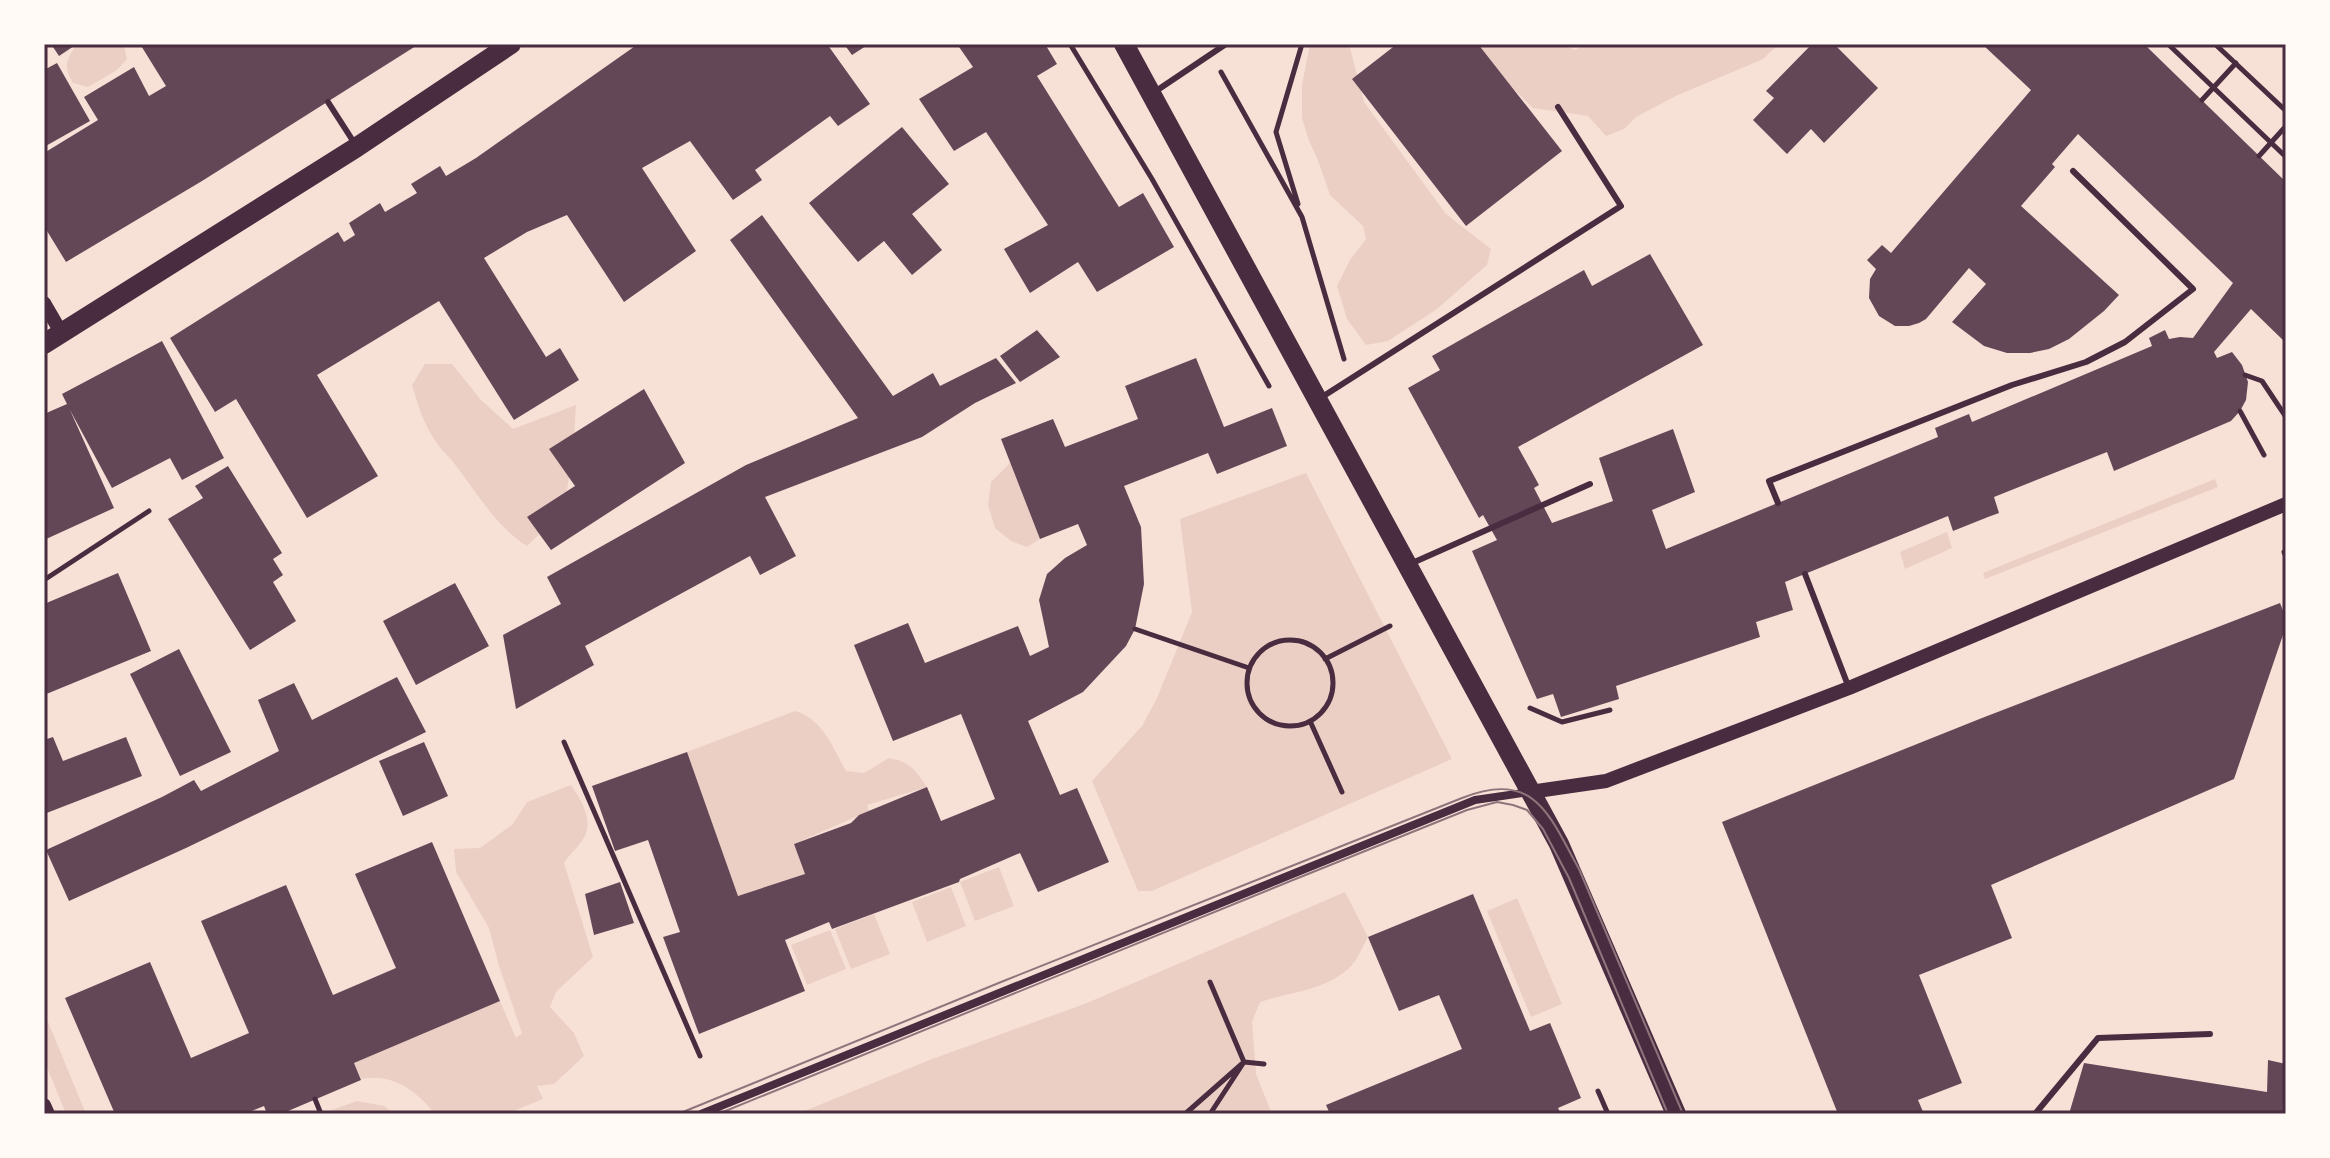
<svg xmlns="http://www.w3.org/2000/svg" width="2330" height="1158" font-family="'PT Sans',sans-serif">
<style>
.green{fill:#ebcfc5}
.building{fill:#644757}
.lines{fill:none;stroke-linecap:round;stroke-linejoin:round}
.path{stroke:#4a2c40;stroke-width:5}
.service{stroke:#4a2c40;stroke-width:6}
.minor{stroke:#4a2c40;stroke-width:8}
.tertiary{stroke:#4a2c40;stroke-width:14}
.primary{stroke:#4a2c40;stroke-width:20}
.tram{stroke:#8f747c;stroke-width:2}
.neatline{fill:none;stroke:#4a2c40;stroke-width:3}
</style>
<rect width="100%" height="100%" fill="#f7e1d7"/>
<path class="green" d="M77,44H113L124,46L127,59L117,70L88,87L73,83C63,66 66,60 77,44Z
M1310,44H1349L1364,102L1446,214L1491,249L1487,265L1437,309L1388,341L1366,345L1347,319L1337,286L1350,260L1366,239L1363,226L1330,195L1317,158L1309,141L1302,118V85Z
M1468,44H1560L1575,50L1588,44H1779L1763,59L1676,96L1636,117L1624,129L1606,136L1588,116L1533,108Z
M425,364H452L481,400L513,429L576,405L573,451L564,510L527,546C495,526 476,491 453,462C448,455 441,450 437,443C424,426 418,405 412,385Z
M1010,463L1040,539L1027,547L1011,541L995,528L988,505L991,482Z
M1306,473L1452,759L1152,891H1138L1092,781L1142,726L1157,698L1192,612L1180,519Z
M2215,479L2218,487L1985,579L1983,573Z
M1947,532L1952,548L1905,569L1900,552Z
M795,711C823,719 833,748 846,771L864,773L889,758C911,762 915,770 927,787L867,805L869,811L794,844L805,874L738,896L687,752Z
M571,785C581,800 593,818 585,836C581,844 570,854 564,863L593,957L556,992L550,1007L574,1033L584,1056L554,1084L537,1086L543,1099L506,1114H435C416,1090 392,1073 361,1079L354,1063L500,1001L516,1038L522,1033L499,966L489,928L456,872L454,849L480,848L513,824L527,802Z
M999,867L1014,906L975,921L960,882Z
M951,887L966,926L927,942L912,902Z
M1345,892L1368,937C1362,947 1357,962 1348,969C1323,991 1290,992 1260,1002L1252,1022L1256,1074L1272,1114H797L932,1059L1087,1003Z
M1517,898L1562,1004L1531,1017L1487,911Z
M874,914L890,954L851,969L835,929Z
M830,930L846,969L807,985L791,945Z
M44,1012L86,1114H66L44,1060Z
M357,1101L384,1106L394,1114H326V1112Z"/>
<path class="building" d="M51,44H77L59,56Z
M140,44H419L202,181L66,262L44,226V153L98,120L84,97L134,67L149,96L166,86Z
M638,44H827L870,104L838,126L830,116L755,170L762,180L733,200L690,141L642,168L696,251L624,302L567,215L527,232L484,258L546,357L560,348L579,380L514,420L439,301L317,375L378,476L307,518L236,399L215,412L170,338L338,232L344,242L355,235L349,223L380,203L385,212L417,193L411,184L440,166L446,176L476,158Z
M844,44H869L852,55Z
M957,44H1045L1057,64L1037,76L1119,207L1143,193L1174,247L1097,292L1078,262L1030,293L1004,249L1048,225L986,132L954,151L919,99L973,67Z
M1397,44H1478L1562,151L1466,226L1352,79Z
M1812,44H1834L1878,88L1824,143L1811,129L1787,154L1753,120L1774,98L1766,91Z
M1982,44H2144L2286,182V343L2251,309L2214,352L2217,358L2232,352L2242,365L2248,382L2246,400L2240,411L2231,421L2114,471L2107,452L1994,497L1999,513L1988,517L1953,531L1948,516L1785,582L1793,610L1756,622L1760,637L1616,686L1619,699L1561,717L1553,694L1537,699L1472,551L1497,540L1483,515L1479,518L1408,388L1440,370L1432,356L1584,270L1592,286L1650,254L1703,345L1518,447L1539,485L1534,488L1552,523L1613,501L1599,458L1673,429L1695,492L1652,510L1666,549L1938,437L1935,428L1969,414L1972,422L2152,346L2149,338L2165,330L2169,339L2180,337L2193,338L2233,283L2078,134L2052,164L2055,167L2021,206L2119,295L2104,311L2069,339L2049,349L2030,353H2007L1984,346L1952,322L1986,284L1969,268L1926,319L1919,323L1909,326H1895L1879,316L1869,298L1870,279L1876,269L1867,260L1882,245L1891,253L2031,90Z
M57,63L90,121L44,147V70Z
M902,127L949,184L912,214L942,250L912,275L884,241L858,262L809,203Z
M762,215L893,396L933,373L940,386L996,358L1016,383L975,403L922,437L765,497L796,556L760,575L750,556L585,646L594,665L516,709L503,635L561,604L547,577L746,465L858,418L730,240Z
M1037,330L1060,357L1020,382L1000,356Z
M162,341L224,458L182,480L170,458L112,488L70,410L114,508L44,540V414L67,404L62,394Z
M1196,358L1224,427L1272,408L1287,446L1217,474L1208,453L1124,486L1141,527L1144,584L1135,629L1126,646L1083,692L1028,721L1060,795L1077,788L1109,862L1038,892L1020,853L960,879L959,882L832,929L829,922L785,940L805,991L699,1034L663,937L680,932L648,840L615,851L592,786L687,752L738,896L805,874L794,844L851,823L859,815L927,787L941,821L995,799L961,714L893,741L854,645L908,623L925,663L1018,626L1030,656L1049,647L1039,600L1047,574L1065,558L1087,545L1078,524L1040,539L1001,439L1053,419L1065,447L1138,419L1125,386Z
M644,389L685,463L551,550L527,517L575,486L549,449Z
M228,466L282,553L273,559L283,575L273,582L296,621L250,650L168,519L203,498L195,486Z
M118,573L151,651L44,695V604Z
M455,583L489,646L416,685L383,621Z
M2280,603L2286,618V626L2234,779L1991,885L2012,938L1919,975L1962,1083L1918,1100L1924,1114H1838L1722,822L1982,718Z
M179,649L231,752L180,776L130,674Z
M397,677L426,732L186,848L69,901L46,850L162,797L194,780L201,791L279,751L258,700L294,683L312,720Z
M53,737L63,761L126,737L142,776L44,814V740Z
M424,742L448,796L403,816L379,761Z
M432,842L500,1001L354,1063L361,1080L281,1114H267L264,1106L244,1114H115L65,998L150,962L191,1058L249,1033L201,921L286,885L333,995L396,968L355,874Z
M620,882L634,923L594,935L585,894Z
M1473,894L1530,1031L1550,1023L1581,1098L1558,1108L1561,1114H1330L1326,1105L1462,1049L1439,995L1399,1011L1368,937Z
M2268,1060L2286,1064V1114H2069L2084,1063L2267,1092Z"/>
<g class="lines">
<path class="path" d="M1070,44L1152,179L1269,386
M2168,44L2286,157
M2215,44L2286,111
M1221,72L1302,217L1344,359
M2202,100L2236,63
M2259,156L2286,126
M1298,204L1276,132L1302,44
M2245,375L2262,381L2286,417
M2240,411L2264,455
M2284,552L2286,557
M44,580L149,511
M1135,629L1249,668
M1247 683a43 43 0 1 1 86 0a43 43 0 1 1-86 0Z
M1325,659L1390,626
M1530,708L1562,722L1610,710
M1310,721L1342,792
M564,742L700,1056
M1598,1091L1608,1114
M315,1099L321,1114
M1185,1114L1244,1062L1210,982
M1210,1114L1244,1062L1264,1064"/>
<path class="service" d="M1153,93L1226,44
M328,102L355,144
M1322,397L1621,206L1558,107
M1778,503L1769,481L2012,385L2086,362L2125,342L2193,289L2073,171
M1410,564L1590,484
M1805,574L1849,688
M2035,1114L2098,1038L2210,1034"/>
<path class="minor" d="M701,1114L1475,800L1529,792"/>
<path class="tertiary" d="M44,303L62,334
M1530,792L1606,781L1849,688L2286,504
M44,1105L48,1114"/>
<path class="primary" d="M1124,44L1559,844L1676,1114
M44,344L357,147L511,44"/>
<path class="tram" d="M678,1114L1006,980L1462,798C1535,769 1549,815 1579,869L1683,1114
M718,1114L1298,878L1467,810L1497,802L1513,805L1527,810L1543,829L1569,878L1668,1114"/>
</g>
<rect width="2330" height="1158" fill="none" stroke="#fffaf5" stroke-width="92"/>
<rect x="46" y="46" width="2238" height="1066" class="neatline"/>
</svg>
